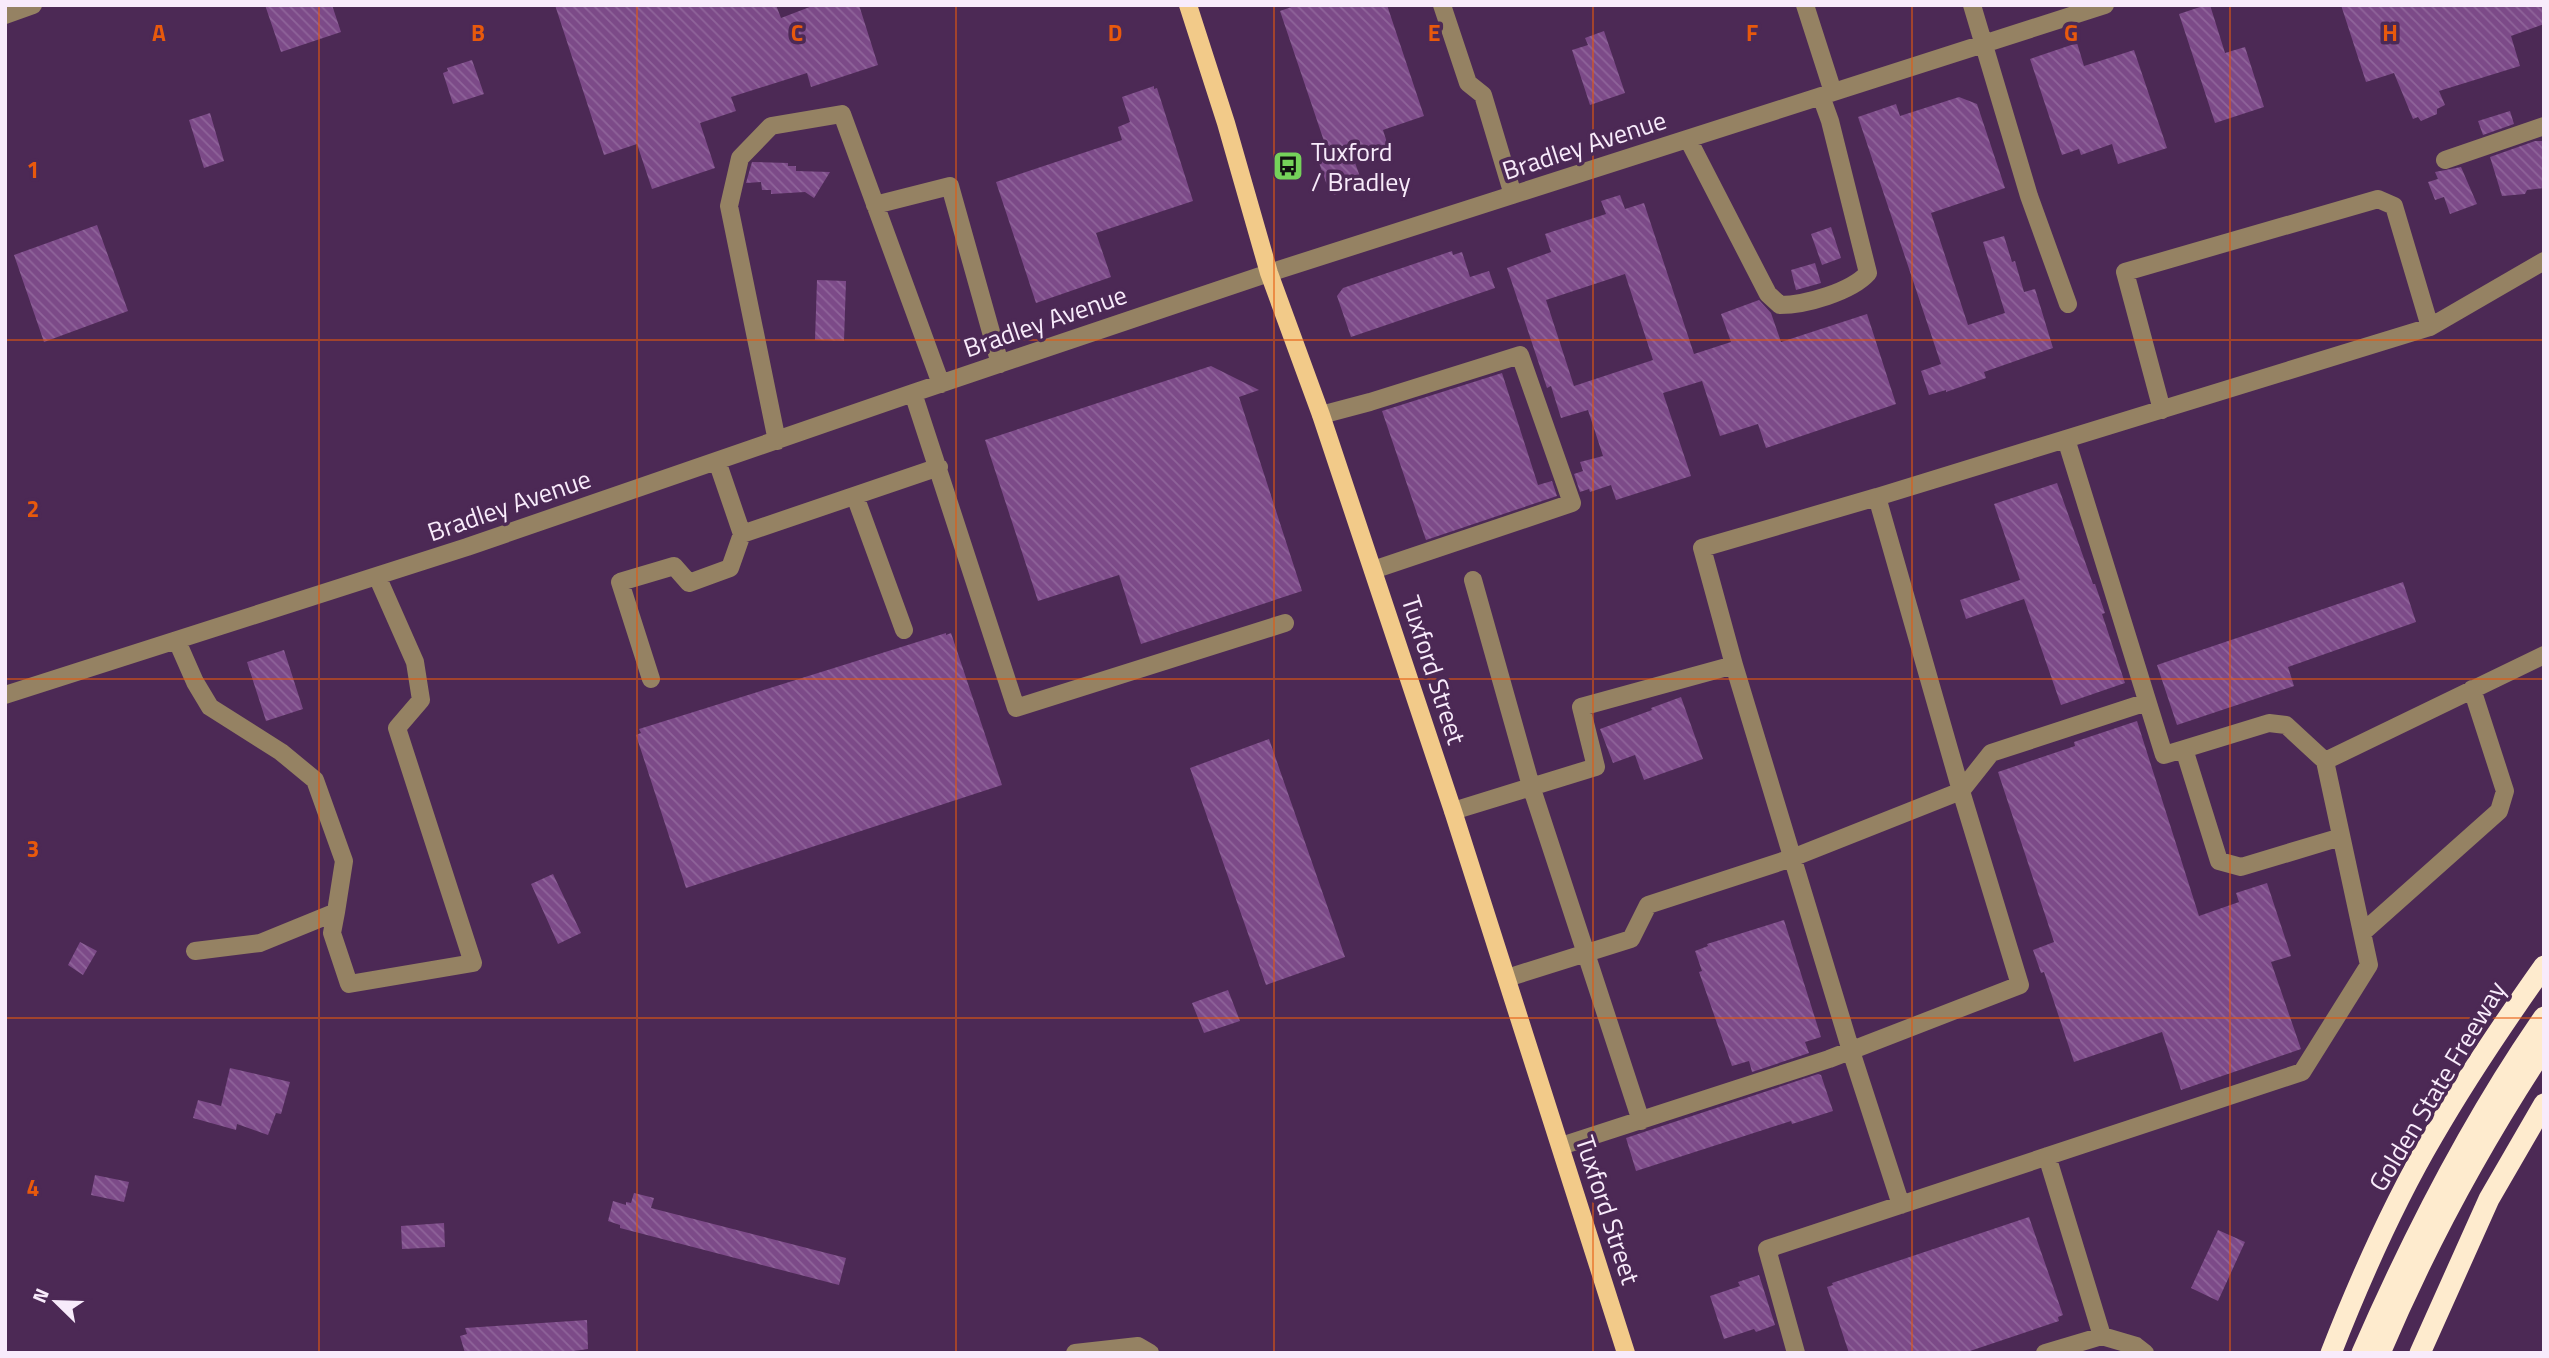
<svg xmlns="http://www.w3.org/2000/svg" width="2549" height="1358" font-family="'Titillium Web',sans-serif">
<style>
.building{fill:url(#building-back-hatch);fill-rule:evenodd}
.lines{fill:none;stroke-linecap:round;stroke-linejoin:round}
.minor{stroke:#958263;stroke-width:18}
.major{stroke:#f2ca89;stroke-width:18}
.highway{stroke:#feebce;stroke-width:21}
.grid{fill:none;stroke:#e8590c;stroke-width:2;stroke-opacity:0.55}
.labels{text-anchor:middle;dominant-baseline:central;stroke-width:7;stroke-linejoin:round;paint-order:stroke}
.street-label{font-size:26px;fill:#f8ebfb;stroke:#4c2955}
.poi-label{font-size:26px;fill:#f8ebfb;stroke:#4c2955;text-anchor:start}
.grid-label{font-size:23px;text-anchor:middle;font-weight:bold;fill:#e8590c;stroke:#4c2955;stroke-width:7;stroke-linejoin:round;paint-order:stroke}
</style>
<defs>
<pattern id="building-back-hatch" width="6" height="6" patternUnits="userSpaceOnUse" patternTransform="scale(1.75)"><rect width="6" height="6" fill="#7c4a88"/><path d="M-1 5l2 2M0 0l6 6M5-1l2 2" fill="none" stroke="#8f649a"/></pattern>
</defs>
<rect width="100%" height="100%" fill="#4c2955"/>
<path class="building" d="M265,5H332L341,32L281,52Z
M555,5H776L781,18L815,5H859L878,65L811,87L807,73L731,97L736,111L700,123L715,168L652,189L637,144L604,155Z
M1297,5H1387L1424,116L1383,130L1389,149L1354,160L1363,185L1334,195L1331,187L1328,188L1317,157L1328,153L1280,11Z
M2206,5H2210L2225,53L2245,47L2264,107L2215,123L2179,14Z
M2341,5H2544V24L2511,36L2520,66L2439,91L2445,105L2437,109V114L2421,121L2418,117L2413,119L2394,73L2366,82Z
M1604,31L1625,93L1590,105L1572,50L1588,45L1585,38Z
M2077,43L2084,66L2134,50L2167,148L2118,164L2112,144L2081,155L2079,149L2062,155L2030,59Z
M472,60L484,94L453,104L443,73L448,71L447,68Z
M1154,86V89L1157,88L1193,201L1096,233L1111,277L1036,303L996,182L1122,140L1118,127L1130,122L1122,97Z
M1959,97L1977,104L2005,188L1931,213L1968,325L2005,313L1983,242L2004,236L2012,262L2015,261L2024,292L2035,289L2053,348L1984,372L1986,378L1946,392V390L1929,395L1921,371L1941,364L1858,117L1896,104L1900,116Z
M2510,111L2514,124L2483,135L2478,121Z
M210,113L224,161L204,168L189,120Z
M2535,141H2544V188L2527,190L2525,194L2502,196L2490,157Z
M752,162L788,163V166H796V171L830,172L814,198L805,192L771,194V190H762L761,182L746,183Z
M2461,167L2477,204L2450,214L2444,197L2435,200L2428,182L2438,179L2435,172Z
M1620,195L1625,209L1644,203L1694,354L1731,342L1721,314L1759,300L1771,313L1781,342L1867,314L1896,404L1766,448L1758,424L1720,436L1702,381L1663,393L1691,476L1616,500L1611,485L1590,492L1589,489L1580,492L1574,474L1583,471L1580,462L1603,456L1588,410L1561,418L1551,386L1547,388L1507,268L1551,252L1545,234L1606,214L1601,201ZM1625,274L1653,360L1574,386L1546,300Z
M97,225L128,311L44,342L14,255Z
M1831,227L1841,258L1822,265L1811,234Z
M1452,251L1453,255L1462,252L1470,277L1489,271L1495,288L1351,337L1337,296L1343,288Z
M1815,263L1821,283L1796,290L1791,270Z
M817,280L846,281L844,341L815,340Z
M1211,366L1259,390L1239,397L1302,591L1141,644L1119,575L1038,601L985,440Z
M1502,373L1538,485L1552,481L1557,496L1426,540L1382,411Z
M2057,483L2093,584H2095L2105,613L2102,614L2125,683L2061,705L2024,599L1966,619L1960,600L2020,580L1994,504Z
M2403,582L2416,622L2288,667L2294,686L2177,725L2157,665Z
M946,633V635L951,633L1002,785L686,888L636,735L641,733L639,729Z
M284,650L303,709L266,721L247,662Z
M1681,697L1703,759L1644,780L1635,755L1613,763L1600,729L1652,710L1651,708Z
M2137,721L2199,916L2239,902L2236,893L2267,883L2291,956L2271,962L2301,1049L2181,1090L2162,1032L2074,1062L2044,972L2041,973L2033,950L2054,942L1998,772L2075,746L2074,742Z
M1269,739L1345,957L1266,985L1190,768Z
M553,874L581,933L558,944L531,884Z
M1784,920L1821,1037L1805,1042L1809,1053L1752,1072L1749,1061L1732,1066L1699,972L1702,971L1695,951L1708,946L1707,944Z
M80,942L97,951L83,975L68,965Z
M1228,990L1240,1021L1204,1033L1192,1003Z
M230,1068L290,1082L281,1114L276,1113L268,1135L237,1124L236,1130L193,1118L198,1100L221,1106Z
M1818,1074L1821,1075L1833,1111L1792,1124L1791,1121L1636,1171L1626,1138Z
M95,1175L129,1182L124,1202L91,1195Z
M634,1193L654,1198L651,1208L846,1258L839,1285L620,1228V1225L608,1221L613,1201L626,1205V1202L631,1203Z
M2029,1217L2063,1315L2058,1317L2059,1321L1964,1353H1849L1827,1287L1833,1285L1832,1283Z
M444,1223L445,1247L402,1249L401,1226Z
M2218,1230L2245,1242L2218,1301L2191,1288Z
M1759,1275L1775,1325L1756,1332L1754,1329L1724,1339L1710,1296L1740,1286L1738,1282Z
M587,1320L588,1349L559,1353H465L460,1336L467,1334L465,1328Z"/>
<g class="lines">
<path class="minor" d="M1442,5L1468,83L1483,95L1513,195
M1805,5L1833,92
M1972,5L2029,196L2068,304
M5,15L33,5
M1688,139L1768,294L1780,305C1805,305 1851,292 1868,273L1830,121L1821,96
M2445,160L2544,126
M875,205L950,186L1000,364
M913,393L1016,708L1285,623
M2162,410L2125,272L2378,199L2394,206L2430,327
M1321,415L1370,402L1520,355L1572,503L1373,570
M2066,439L2164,755L2184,749L2219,861L2241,867L2341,837
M777,441L729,206L740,158L771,126L842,114L941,384
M717,461L742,534
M855,496L904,630
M1473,580L1531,786L1641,1121
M177,641L195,682L210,707L281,752L315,780L344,861L336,912L260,943L195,951
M1734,665L1702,548L1877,497
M651,679L620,582L674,566L689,583L730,568L742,534L939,467
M5,695L467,547L913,393L1269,273L2105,5
M2184,749L2269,723L2286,725L2325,761
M1453,811L1596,767L1581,707L1734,665L1851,1051L1901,1205
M336,912L332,933L349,984L473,963L397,728L421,700L415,662L377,576
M2362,933L2499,811L2505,791L2472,689
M1507,978L1631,939L1648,905L1792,858L1961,791L1991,753L2147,702
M1561,1146L1829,1059L2020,985L1961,791L1877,497L2430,327L2544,261
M2102,1336L2136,1346L2145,1353
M1075,1353L1138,1346L1150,1353
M1796,1353L1767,1249L2302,1072L2369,965L2325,761L2544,655
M2045,1353L2102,1336L2047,1156"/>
<path class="major" d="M1188,5L1226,123L1269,273L1321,415L1453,811L1626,1353"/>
<path class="highway" d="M2331,1353C2360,1279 2393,1204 2433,1136C2467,1077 2505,1021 2544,966
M2362,1353C2413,1236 2471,1122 2544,1017
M2380,1353C2424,1249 2482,1142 2544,1048
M2420,1353L2489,1199L2544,1104"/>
</g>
<path class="grid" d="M319,5V1353M637,5V1353M956,5V1353M1274,5V1353M1593,5V1353M1912,5V1353M2230,5V1353M5,340H2544M5,679H2544M5,1018H2544"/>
<defs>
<g id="bus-square" transform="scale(1.575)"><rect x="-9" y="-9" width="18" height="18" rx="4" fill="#75d25a" stroke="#4c2955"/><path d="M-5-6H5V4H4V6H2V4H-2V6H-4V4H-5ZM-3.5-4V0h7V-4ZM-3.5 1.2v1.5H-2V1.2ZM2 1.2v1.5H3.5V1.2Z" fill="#111"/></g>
</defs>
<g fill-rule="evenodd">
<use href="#bus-square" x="1288" y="166"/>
</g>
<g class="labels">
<g class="street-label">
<text transform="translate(1584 145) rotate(-18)">Bradley Avenue</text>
<text transform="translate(1045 321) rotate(-19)">Bradley Avenue</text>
<text transform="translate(509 505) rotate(-19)">Bradley Avenue</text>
<text transform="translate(1434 670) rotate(72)">Tuxford Street</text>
<text transform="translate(2437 1086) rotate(-59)">Golden State Freeway</text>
<text transform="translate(1608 1210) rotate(72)">Tuxford Street</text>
</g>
<g class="poi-label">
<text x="1311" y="151">Tuxford<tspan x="1311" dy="30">/ Bradley</tspan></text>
</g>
</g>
<g class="grid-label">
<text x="159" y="41">A</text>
<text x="478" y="41">B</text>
<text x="797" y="41">C</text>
<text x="1115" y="41">D</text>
<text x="1434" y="41">E</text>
<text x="1752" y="41">F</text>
<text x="2071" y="41">G</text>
<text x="2390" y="41">H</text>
<text x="33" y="178">1</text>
<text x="33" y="517">2</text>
<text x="33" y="857">3</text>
<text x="33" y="1196">4</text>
</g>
<rect width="2549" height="1358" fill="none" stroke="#f8ebfb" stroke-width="14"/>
<g transform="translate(56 1302) rotate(293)" stroke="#4c2955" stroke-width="5" paint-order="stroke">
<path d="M0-5L12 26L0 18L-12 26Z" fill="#f8ebfb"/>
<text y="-10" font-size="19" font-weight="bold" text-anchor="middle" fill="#f8ebfb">N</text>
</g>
</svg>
